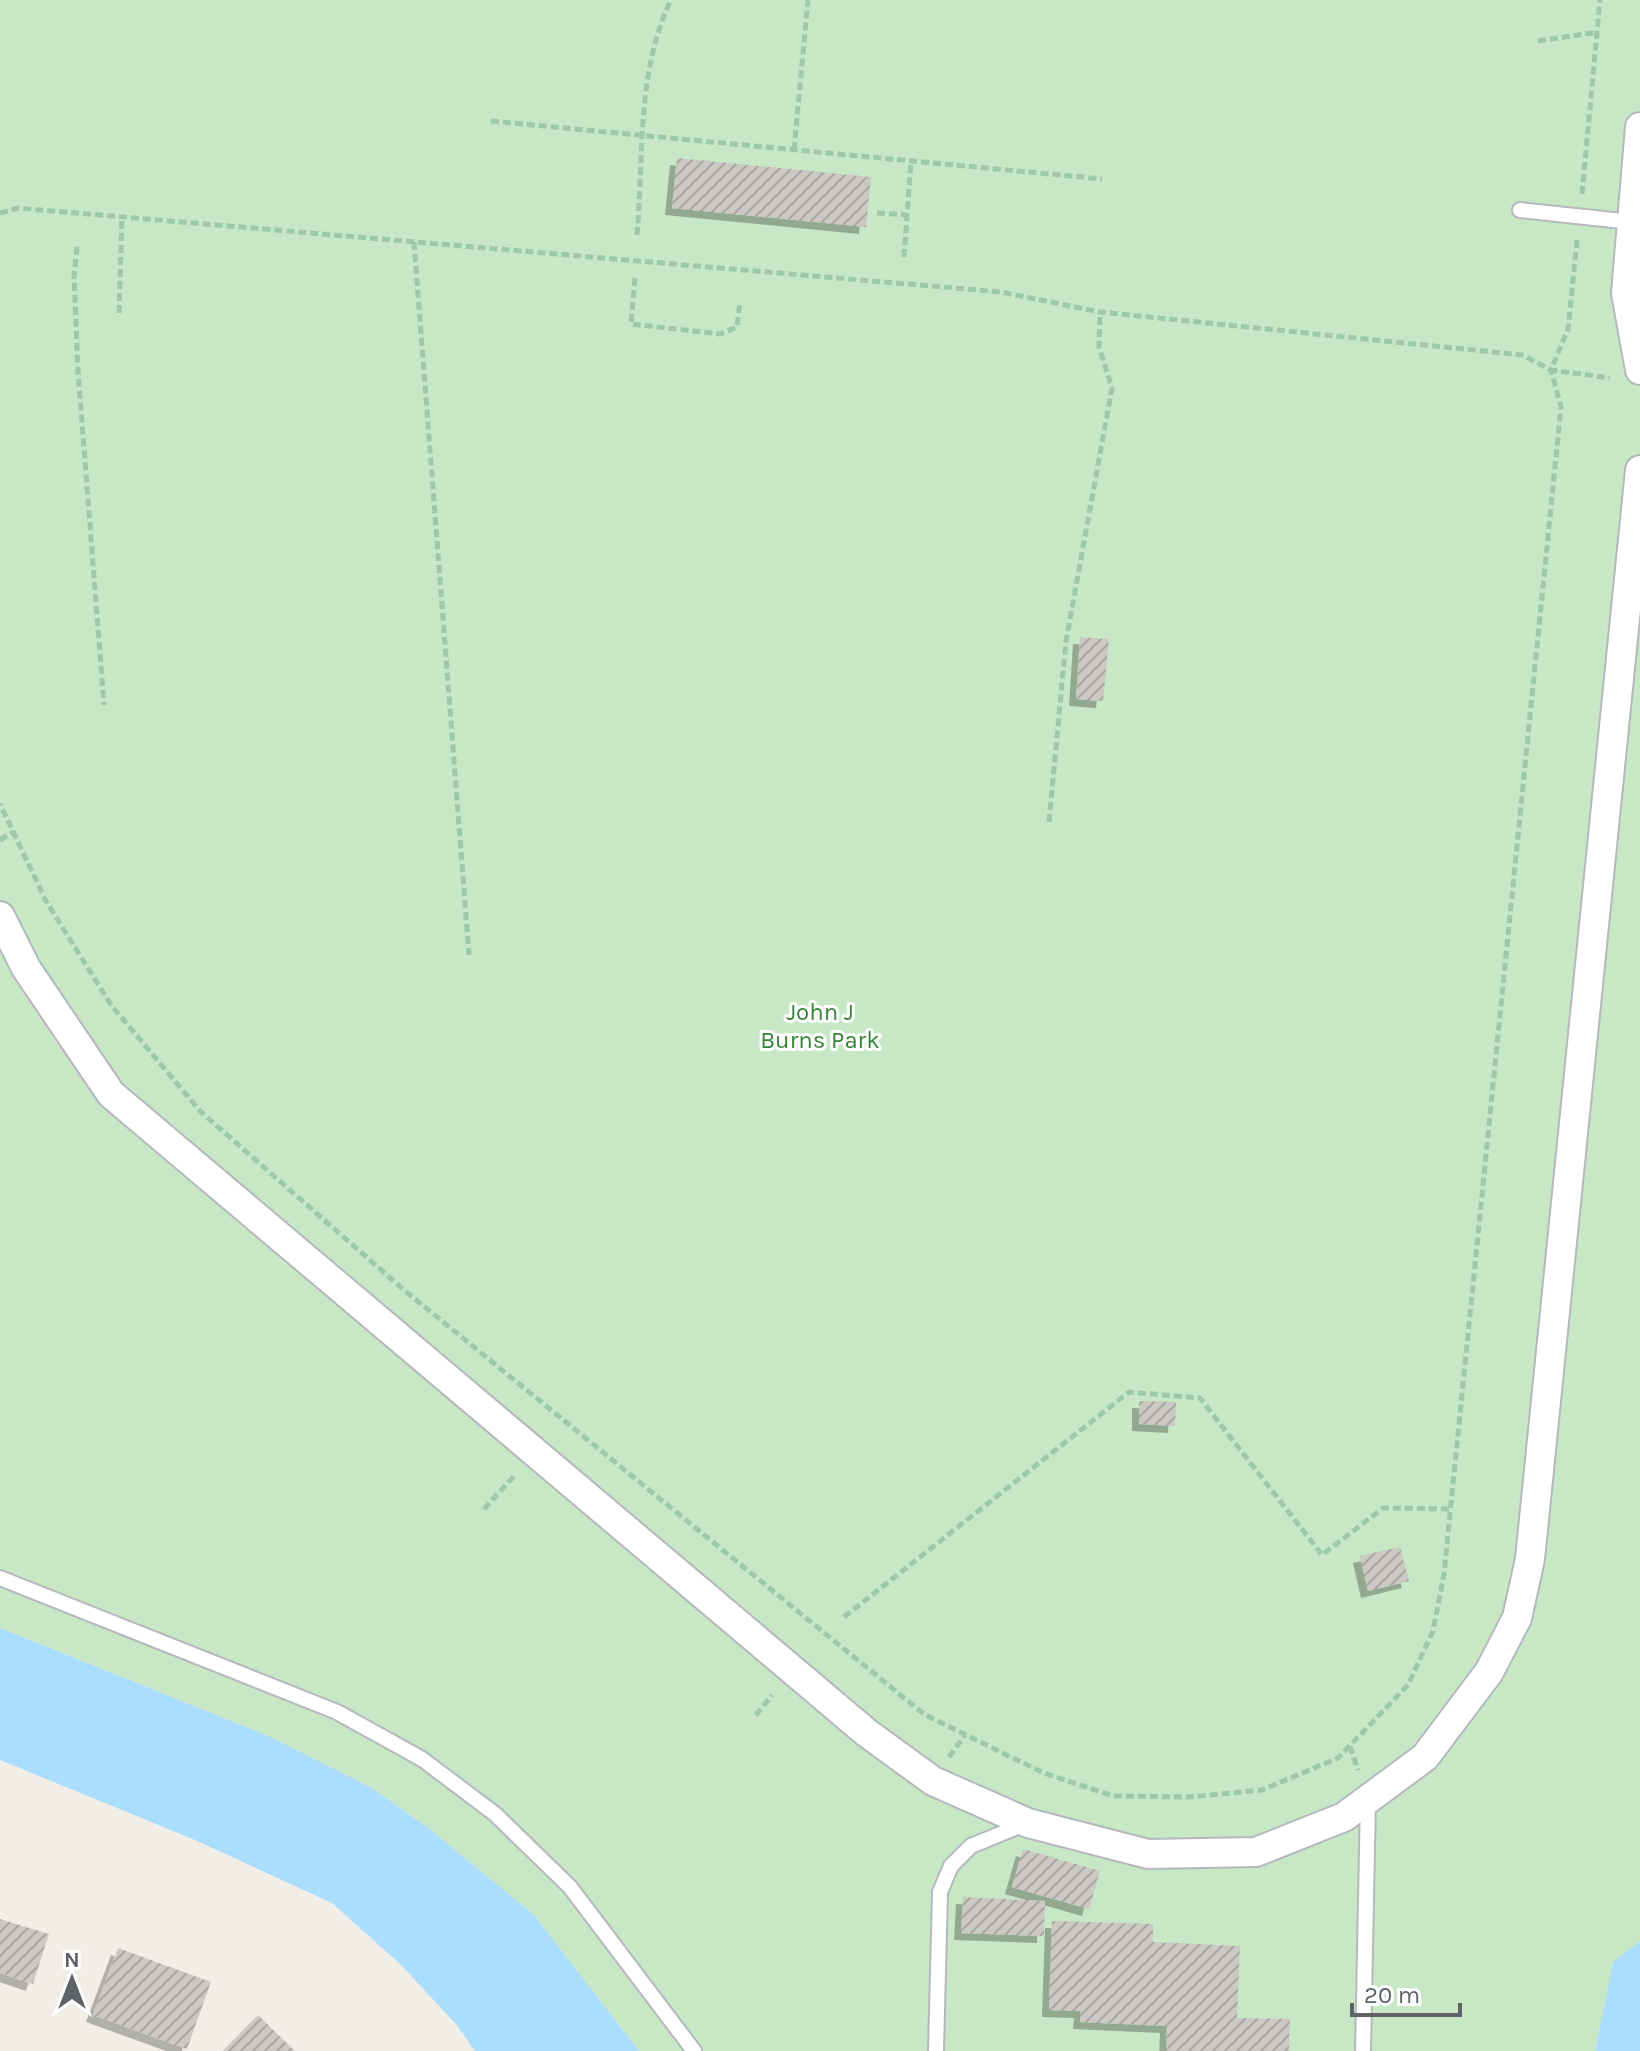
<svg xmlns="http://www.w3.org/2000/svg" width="1640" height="2051" font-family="Karla,sans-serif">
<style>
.green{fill:#c7e7c5}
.water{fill:#abddfe}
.building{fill:url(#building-hatch);filter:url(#shadow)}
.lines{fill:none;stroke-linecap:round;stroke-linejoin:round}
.service-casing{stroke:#b5b8bc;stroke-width:18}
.minor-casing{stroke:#b5b8bc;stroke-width:32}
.path{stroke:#9fc8a8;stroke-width:5;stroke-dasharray:8 4;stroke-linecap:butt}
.service{stroke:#fff;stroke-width:14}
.minor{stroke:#fff;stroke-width:28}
.labels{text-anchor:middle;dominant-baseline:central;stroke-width:6;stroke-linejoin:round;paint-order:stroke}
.park-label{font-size:24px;fill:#378638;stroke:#fff}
</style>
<defs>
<pattern id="building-hatch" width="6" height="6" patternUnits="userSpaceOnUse" patternTransform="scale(2)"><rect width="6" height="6" fill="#ccc9c5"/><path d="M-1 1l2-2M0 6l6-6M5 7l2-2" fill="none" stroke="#a9a7a4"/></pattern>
<filter id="shadow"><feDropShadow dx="-7" dy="7" stdDeviation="0" flood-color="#0004"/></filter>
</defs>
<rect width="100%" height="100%" fill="#f1eee8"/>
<path class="green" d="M0,0H1640V1941L1613,1962L1595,2051H639L534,1915L426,1826L370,1787L271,1737L0,1628Z"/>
<path class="water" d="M0,1628L271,1737L370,1787L426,1826L534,1915L639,2051H475L456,2024L400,1964L332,1903L195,1840L0,1760Z
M1640,1941V2051H1595L1613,1962Z"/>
<path class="building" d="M677,158L871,177L866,227L672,208Z
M1080,637L1109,639L1103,701L1076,699Z
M1139,1401L1176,1402L1175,1426L1139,1424Z
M1400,1547L1409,1581L1368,1591L1360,1556Z
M1023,1849L1100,1871L1089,1909L1012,1887Z
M963,1897L1045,1901L1044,1936L961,1933Z
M0,1919L49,1934L33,1984L0,1973Z
M1052,1921L1153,1924V1942L1240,1946L1237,2018L1290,2019L1289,2051H1166L1167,2026L1080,2022L1081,2011L1049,2010Z
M118,1948L211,1982L187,2049L93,2015Z
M258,2015L295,2051H223Z"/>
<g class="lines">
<g class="service-casing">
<path id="service" d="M1520,210L1632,222
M0,1578L337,1712L422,1759L495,1814L570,1887L694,2051
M936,2051L940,1892L951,1866L971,1846L1027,1823
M1363,2051L1368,1798"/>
</g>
<g class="minor-casing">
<path id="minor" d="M1640,127L1626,293L1640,370
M0,916L26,968L111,1094L867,1733L933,1781L1028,1823L1148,1854L1256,1852L1344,1817L1425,1757L1489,1672L1517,1618L1530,1559L1640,470"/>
</g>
<path class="path" d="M1538,41L1598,32
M491,121L1102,179
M794,150L808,0
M1582,194L1600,0
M0,213L18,208L1001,292L1100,312L1522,355L1551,370L1561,407L1444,1574L1433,1631L1408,1685L1338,1758L1262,1790L1189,1797L1113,1796L1044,1773L925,1715L404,1290L200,1111L111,1005L46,901L0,804
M877,213L907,215
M637,235C644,157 636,72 671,0
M1577,240L1568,329L1551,370L1610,378
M414,242L469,955
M77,247L74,276L78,371L104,705
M904,257L911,161
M635,278L631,324L720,334L737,327L740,301
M119,313L122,217
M1049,822L1066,641L1112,388L1099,347L1100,312
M0,840L14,832
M484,1509L515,1475
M844,1617L1129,1392L1200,1398L1322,1555L1383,1508L1451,1509
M756,1715L772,1695
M1350,1746L1358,1770
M949,1757L965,1735"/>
<use href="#service" class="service"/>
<use href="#minor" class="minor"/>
</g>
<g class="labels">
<g class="park-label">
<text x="820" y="1012">John J<tspan x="820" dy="28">Burns Park</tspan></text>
</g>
</g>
<g transform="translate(72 1979)" stroke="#ffffff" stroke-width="6" paint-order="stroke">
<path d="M0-6L14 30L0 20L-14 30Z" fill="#5f6368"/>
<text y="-12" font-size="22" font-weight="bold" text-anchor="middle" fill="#5f6368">N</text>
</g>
<path d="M1352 2003v12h108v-12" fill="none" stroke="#5f6368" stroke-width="4"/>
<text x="1364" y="2003" font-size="24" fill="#5f6368" stroke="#ffffff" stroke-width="6" paint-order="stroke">20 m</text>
</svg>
